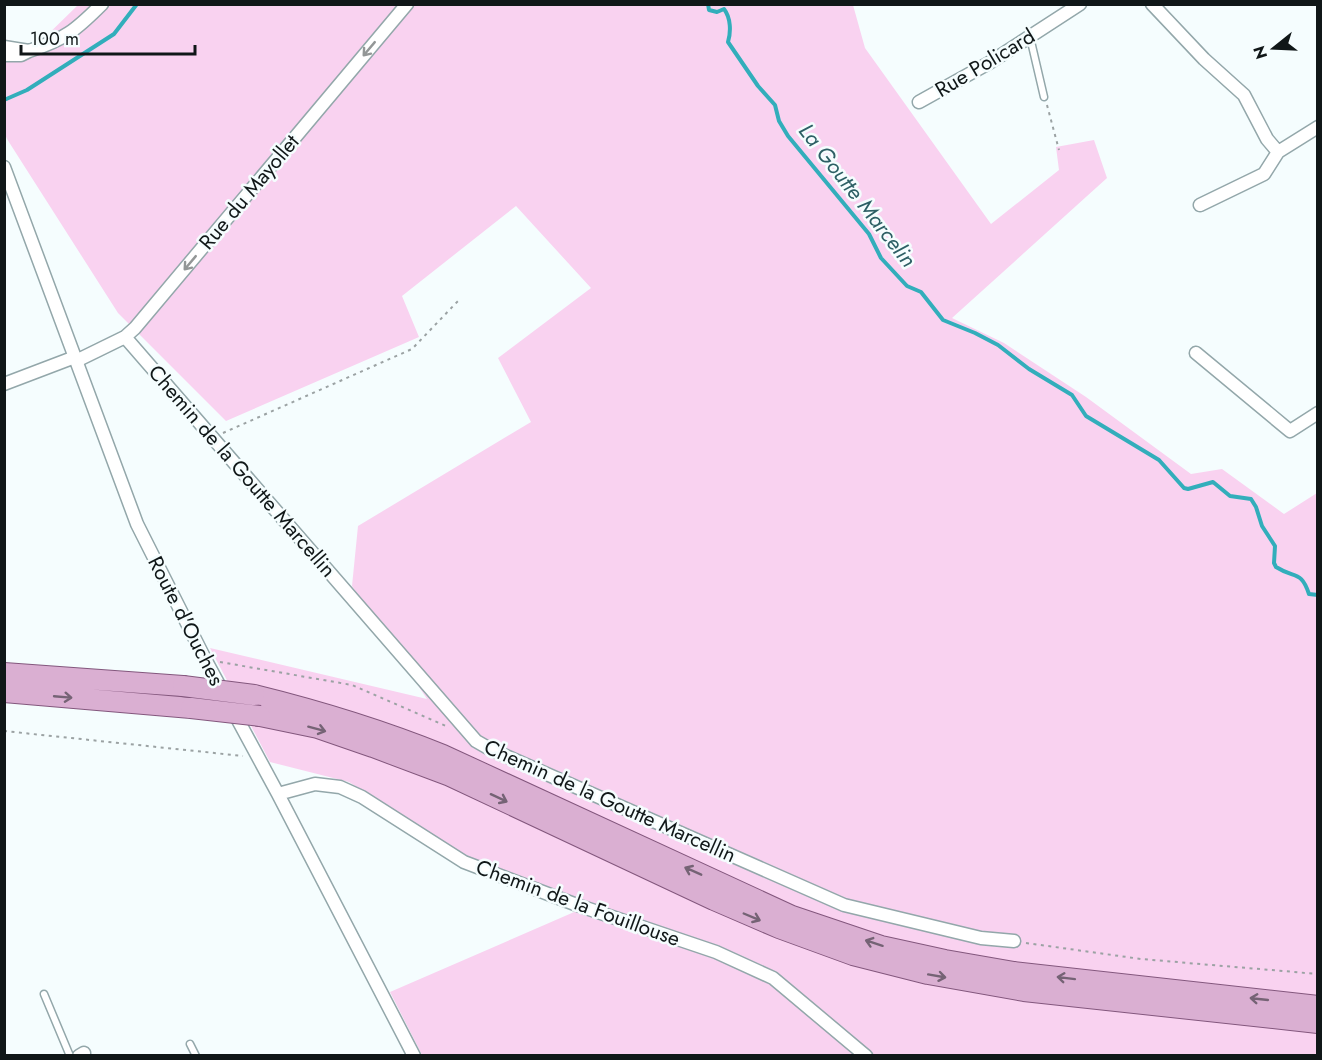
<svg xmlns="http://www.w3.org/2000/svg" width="1322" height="1060" font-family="Jost,sans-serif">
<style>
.green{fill:#f9d2f0}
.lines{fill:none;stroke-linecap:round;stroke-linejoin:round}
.stream{stroke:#32aebb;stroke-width:4}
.service-casing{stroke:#93a7aa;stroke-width:9}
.minor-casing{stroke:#93a7aa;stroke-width:15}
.primary-casing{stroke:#83577d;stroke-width:22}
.path{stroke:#9ba2a3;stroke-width:2;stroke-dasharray:3 4.5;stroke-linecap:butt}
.service{stroke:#fff;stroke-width:6}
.minor{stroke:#fff;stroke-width:12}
.primary{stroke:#daafd2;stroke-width:20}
.primary-bridge-casing{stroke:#83577d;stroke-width:22;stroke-linecap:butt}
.primary-bridge{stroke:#daafd2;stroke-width:20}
.oneway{stroke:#939797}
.oneway2{stroke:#756375}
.labels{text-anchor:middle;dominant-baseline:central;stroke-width:5;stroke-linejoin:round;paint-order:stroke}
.street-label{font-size:21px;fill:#101718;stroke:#f5fdfe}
.water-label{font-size:22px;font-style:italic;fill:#2d5f65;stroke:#f5fdfe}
</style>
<rect width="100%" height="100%" fill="#f5fdfe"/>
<path class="green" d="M79,4L853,5L865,48L991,224L1059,170L1056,147L1094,140L1107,178L952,318L1004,343L1086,397L1191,474L1222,469L1284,514L1317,493V1055H422L390,992L588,906L467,859L349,782L270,762L210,648L427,699L352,586L358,526L531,422L498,358L591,288L516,206L402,296L419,337L226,421L118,313L7,139L4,132V39L35,47Z"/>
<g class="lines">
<path class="stream" d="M708,4L709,10L717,12L724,9C731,18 731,32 728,42L758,86L775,105L779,121L788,136L869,234L881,258L907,286L921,292L943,320L975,333L998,345L1029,369L1072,395L1086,416L1159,460L1184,488L1188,489L1213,482L1230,496L1251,499L1256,507L1262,526L1275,546L1274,563L1276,567C1295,579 1301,570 1309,594L1318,595
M4,100L27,90L114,34L137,4"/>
<g class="service-casing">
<path id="service" d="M1030,37L1044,97
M44,994L70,1056
M190,1044L196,1056"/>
</g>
<g class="minor-casing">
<path id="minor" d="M1152,4L1204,59L1244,95L1267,139L1278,152
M4,47L29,51L21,55H4
M29,51C65,39 75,31 102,4
M919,102L989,63L1080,4
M4,167L137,524L205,659L278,794L414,1056
M1200,205L1264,174L1278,152L1318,127
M125,337L476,741L490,749L844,905L981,938L1014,941
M1196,353L1290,431L1318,413
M76,361L125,337L135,328L407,4
M4,384L75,357
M278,794L315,784L340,787L362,797L464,862L577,905L716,952L773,978L866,1056
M79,1056L84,1053"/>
</g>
<g class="primary-casing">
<path id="primary" d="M4,673L183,686
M4,692L191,708
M254,695C319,711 381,730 443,755L792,916L881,946L945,960L1014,972L1318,1006
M260,716L318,728L373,747L450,776L714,900L779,928L853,955L928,974L1024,991L1318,1023"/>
</g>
<path class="path" d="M1047,105L1059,150
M223,433L412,349L458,301
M220,662L352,685L446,726
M4,731L243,756
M1026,943L1141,959L1318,974"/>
<use href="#service" class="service"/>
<use href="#minor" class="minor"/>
<use href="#primary" class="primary"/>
<g class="primary-bridge-casing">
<path id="primary-bridge" d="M183,686L254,695
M191,708L260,716"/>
</g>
<use href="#primary-bridge" class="primary-bridge"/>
</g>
<defs><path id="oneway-shaft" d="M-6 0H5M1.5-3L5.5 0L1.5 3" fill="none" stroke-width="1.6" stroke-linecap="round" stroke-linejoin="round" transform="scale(1.5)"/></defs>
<g class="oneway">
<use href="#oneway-shaft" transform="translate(369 49) rotate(130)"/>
<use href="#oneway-shaft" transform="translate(190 263) rotate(130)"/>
</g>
<g class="oneway2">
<use href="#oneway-shaft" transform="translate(63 697) rotate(5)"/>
<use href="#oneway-shaft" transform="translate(317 729) rotate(15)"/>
<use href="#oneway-shaft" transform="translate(499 798) rotate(25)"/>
<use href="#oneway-shaft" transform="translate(693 871) rotate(-156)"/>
<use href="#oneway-shaft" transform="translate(752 917) rotate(23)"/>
<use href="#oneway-shaft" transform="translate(874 943) rotate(-162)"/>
<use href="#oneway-shaft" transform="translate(937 976) rotate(10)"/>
<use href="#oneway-shaft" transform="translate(1066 978) rotate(-173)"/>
<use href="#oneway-shaft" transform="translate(1259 999) rotate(-174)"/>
</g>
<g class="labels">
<g class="street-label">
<text transform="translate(985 63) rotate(-31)">Rue Policard</text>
<text transform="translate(249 192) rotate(-50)">Rue du Mayollet</text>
<text transform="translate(242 471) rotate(49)">Chemin de la Goutte Marcellin</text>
<text transform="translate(186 621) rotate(63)">Route d'Ouches</text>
<text transform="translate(610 801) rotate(24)">Chemin de la Goutte Marcellin</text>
<text transform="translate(578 903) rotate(20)">Chemin de la Fouillouse</text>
</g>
<g class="water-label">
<text transform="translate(858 195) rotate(52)">La Goutte Marcelin</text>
</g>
</g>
<rect width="1322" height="1060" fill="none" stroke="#101718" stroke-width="12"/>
<g transform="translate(1274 48) rotate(252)" stroke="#f5fdfe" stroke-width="4.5" paint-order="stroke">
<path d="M0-4.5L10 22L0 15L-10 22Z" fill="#101718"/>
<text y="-9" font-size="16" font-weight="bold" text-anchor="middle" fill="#101718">N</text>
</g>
<path d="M21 45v9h174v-9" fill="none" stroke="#101718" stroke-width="3"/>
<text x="30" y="45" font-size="18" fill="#101718" stroke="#f5fdfe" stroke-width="4.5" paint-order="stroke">100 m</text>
</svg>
